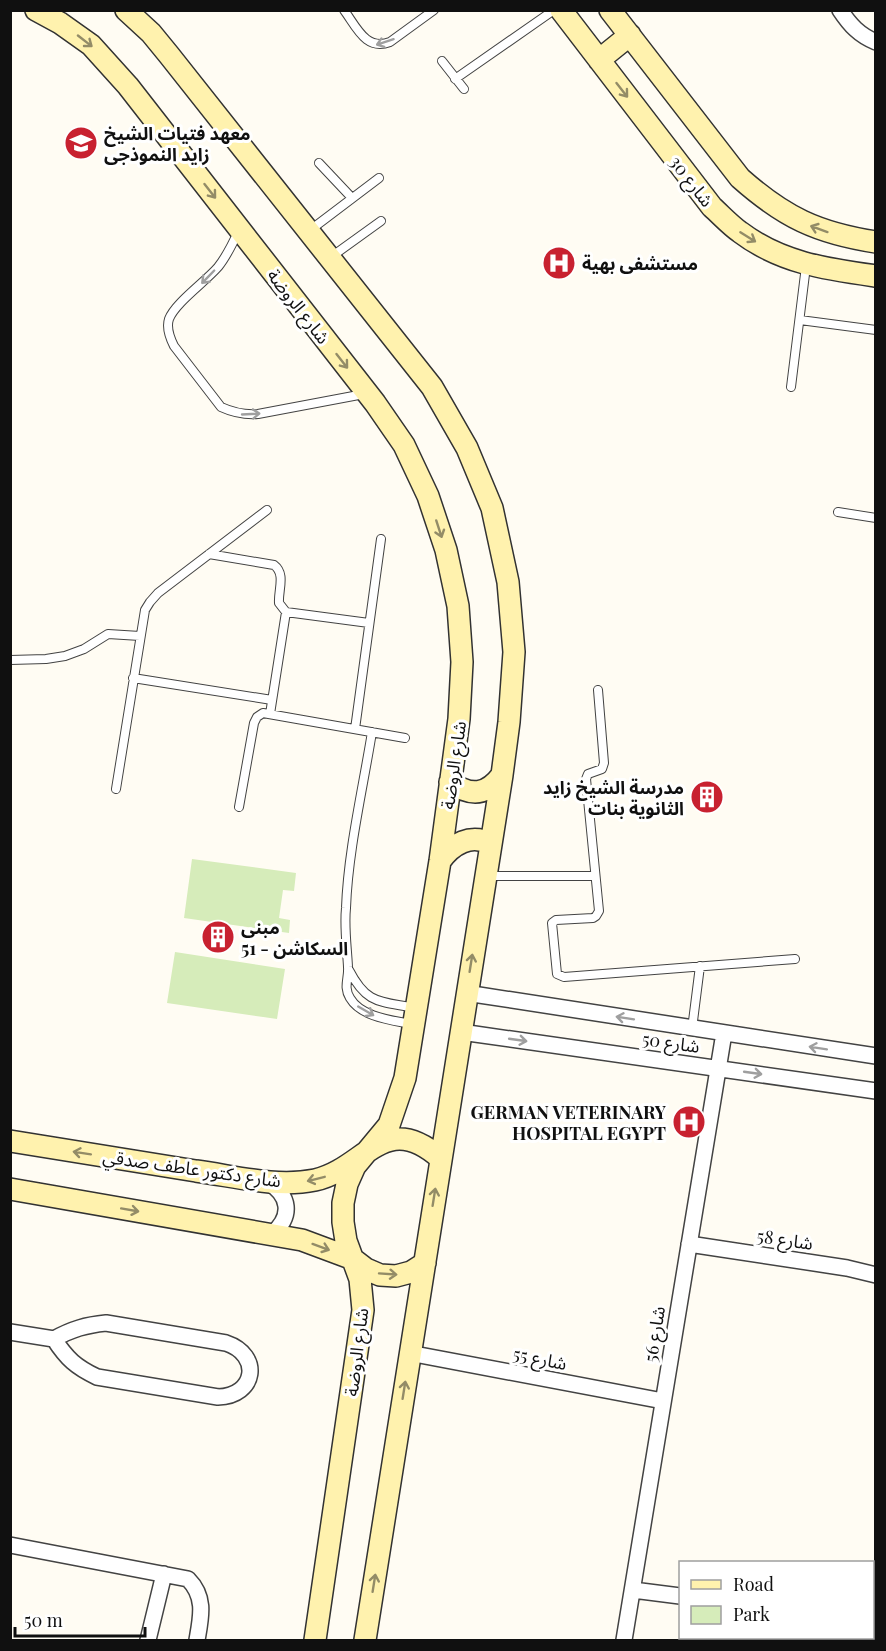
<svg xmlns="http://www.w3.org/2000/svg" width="886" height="1651" font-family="'Playfair Display','Noto Sans Arabic',serif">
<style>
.green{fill:#d6ecba}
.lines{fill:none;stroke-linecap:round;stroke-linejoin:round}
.lane-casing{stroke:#434343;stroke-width:10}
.street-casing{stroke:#434343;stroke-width:18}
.secondary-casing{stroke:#323232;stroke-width:24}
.lane{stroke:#fff;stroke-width:8}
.street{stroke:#fff;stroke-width:15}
.secondary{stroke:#fff2ae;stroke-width:21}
.oneway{stroke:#938c67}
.oneway2{stroke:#9f9f9f}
.labels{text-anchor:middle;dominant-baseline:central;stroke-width:6;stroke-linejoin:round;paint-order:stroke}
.poi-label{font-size:18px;font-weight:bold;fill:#101010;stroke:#fff;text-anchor:start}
.street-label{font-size:18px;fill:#101010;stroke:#fff}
</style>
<rect width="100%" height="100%" fill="#fffcf3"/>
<path class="green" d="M192,859L296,873L294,891L283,890L279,918L290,920L289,933L184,918Z
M175,952L285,969L277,1019L167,1003Z"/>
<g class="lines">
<g class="lane-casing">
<path id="lane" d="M344,10C357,28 366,51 390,42L434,10
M442,61L464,89
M455,79L554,10
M319,163L352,198
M239,230C233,243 227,256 218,267C205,282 175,303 169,319C166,328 170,338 174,346L221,407C234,413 244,415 258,414L364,394
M309,231L379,178
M331,257L381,221
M800,320L876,330
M791,387L806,266
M838,512L876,518
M209,554L274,565C286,574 278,590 279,603L286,612L369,623
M10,660L46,659L65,656L84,649L108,634L140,636
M133,678L272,700
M598,690L604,763L602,769L588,774L586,779L599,911L596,916L593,918L556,920L552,923L557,974L564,977L795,959
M270,714L286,612
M355,729L381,539
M372,732C363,788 348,851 346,908C344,927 347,947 348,967C349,978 343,987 350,998C361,1017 391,1020 411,1024
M116,789L145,610L150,602L158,593L267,510
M239,807L254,723L257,717L263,713L405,738
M487,876H595
M349,970C367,1005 380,1001 415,1008
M692,1029L700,966"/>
</g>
<g class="street-casing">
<path id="street" d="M840,10C850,25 859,35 876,42
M466,993L876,1056
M461,1032L876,1091
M267,1182C290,1195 293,1216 272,1234
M689,1244L847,1268L876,1275
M106,1323L226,1343C262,1355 256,1396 218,1397L97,1377C76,1367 67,1359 54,1339C72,1329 86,1325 106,1323Z
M10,1332L54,1339
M409,1353L663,1401
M10,1545L188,1579C206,1597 201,1617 197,1640
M633,1590L680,1596
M872,1622L876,1623
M148,1640L164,1574
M624,1640L724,1033"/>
</g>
<g class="secondary-casing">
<path id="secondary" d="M36,10L60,23L91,45L128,86L375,403L404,445L428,496L446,550L458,606L462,662L459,719L440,861L405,1078L389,1125L355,1166L347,1184L343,1203V1222L346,1241L360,1279L363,1310L315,1640
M126,10L151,33L169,55L432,387L467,448L492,508L508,582L514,652L509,722L502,775L365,1640
M561,10L712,207C721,215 730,225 740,232C781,263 826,269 876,276
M610,10L740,178C784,217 817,233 876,242
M599,60L630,35
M450,782C471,797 487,795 502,775
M440,861C452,844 471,833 491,844
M10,1141C72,1151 134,1161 196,1171C234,1176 276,1188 315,1180C365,1169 384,1109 440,1158
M10,1189L302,1240L353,1259L366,1269L380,1275L396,1276L411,1272L425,1263"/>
</g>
<use href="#lane" class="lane"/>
<use href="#street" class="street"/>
<use href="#secondary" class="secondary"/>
</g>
<defs><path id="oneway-shaft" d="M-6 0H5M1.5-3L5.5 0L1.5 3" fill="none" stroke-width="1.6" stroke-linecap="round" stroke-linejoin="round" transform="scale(1.5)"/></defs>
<g class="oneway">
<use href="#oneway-shaft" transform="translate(85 41) rotate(38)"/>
<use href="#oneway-shaft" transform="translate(622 90) rotate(52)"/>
<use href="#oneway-shaft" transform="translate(210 191) rotate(52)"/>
<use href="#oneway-shaft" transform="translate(819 229) rotate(-160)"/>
<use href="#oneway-shaft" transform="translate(748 237) rotate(32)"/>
<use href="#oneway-shaft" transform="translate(342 361) rotate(52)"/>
<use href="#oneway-shaft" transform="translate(439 529) rotate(72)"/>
<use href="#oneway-shaft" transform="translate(471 963) rotate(-81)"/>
<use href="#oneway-shaft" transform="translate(82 1153) rotate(-171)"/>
<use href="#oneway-shaft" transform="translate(316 1179) rotate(166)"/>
<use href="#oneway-shaft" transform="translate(434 1197) rotate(-81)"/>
<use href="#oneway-shaft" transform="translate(130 1210) rotate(10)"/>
<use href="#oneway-shaft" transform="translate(321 1247) rotate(20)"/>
<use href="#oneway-shaft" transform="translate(388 1274) rotate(4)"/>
<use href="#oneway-shaft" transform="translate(404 1390) rotate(-81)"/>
<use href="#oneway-shaft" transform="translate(374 1583) rotate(-81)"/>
</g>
<g class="oneway2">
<use href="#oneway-shaft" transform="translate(385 42) rotate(162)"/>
<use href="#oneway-shaft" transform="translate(208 277) rotate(134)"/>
<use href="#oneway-shaft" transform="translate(251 414) rotate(-3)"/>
<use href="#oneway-shaft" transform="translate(366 1011) rotate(30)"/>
<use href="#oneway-shaft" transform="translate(625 1018) rotate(-171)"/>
<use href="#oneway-shaft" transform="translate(518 1040) rotate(8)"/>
<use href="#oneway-shaft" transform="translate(818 1048) rotate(-171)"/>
<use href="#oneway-shaft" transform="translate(753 1073) rotate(8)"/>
</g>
<defs>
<g id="university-disc" transform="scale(1.725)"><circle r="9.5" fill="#c82130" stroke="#fff"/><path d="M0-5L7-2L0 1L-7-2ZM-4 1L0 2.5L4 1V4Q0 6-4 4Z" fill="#fff"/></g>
<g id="hospital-disc" transform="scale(1.725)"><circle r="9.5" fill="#c82130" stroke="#fff"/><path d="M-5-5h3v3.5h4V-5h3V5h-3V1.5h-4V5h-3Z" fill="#fff"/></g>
<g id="building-disc" transform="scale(1.725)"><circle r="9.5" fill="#c82130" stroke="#fff"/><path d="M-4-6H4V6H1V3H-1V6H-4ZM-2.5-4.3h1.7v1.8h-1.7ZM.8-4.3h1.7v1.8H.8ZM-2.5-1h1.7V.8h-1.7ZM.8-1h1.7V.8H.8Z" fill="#fff"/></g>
</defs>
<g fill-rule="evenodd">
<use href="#university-disc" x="81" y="143"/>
<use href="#hospital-disc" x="559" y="263"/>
<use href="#building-disc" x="707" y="797"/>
<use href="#building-disc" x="218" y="937"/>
<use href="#hospital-disc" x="689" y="1122"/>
</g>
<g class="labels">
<g class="poi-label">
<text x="104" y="133">معهد فتيات الشيخ<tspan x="104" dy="21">زايد النموذجى</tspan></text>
<text x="582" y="263">مستشفى بهية</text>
<text x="684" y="787" text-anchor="end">مدرسة الشيخ زايد<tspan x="684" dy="21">الثانوية بنات</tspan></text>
<text x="241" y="927">مبنى<tspan x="241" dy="21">السكاشن - 51</tspan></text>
<text x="666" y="1112" text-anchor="end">GERMAN VETERINARY<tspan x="666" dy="21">HOSPITAL EGYPT</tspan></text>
</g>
<g class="street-label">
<text transform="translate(692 181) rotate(52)">شارع 30</text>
<text transform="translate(299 306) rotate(52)">شارع الروضة</text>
<text transform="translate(453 765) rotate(-82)">شارع الروضة</text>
<text transform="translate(671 1042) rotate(8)">شارع 50</text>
<text transform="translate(192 1168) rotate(8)">شارع دكتور عاطف صدقي</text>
<text transform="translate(785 1239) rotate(8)">شارع 58</text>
<text transform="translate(654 1334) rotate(-81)">شارع 56</text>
<text transform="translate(356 1352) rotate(-83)">شارع الروضة</text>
<text transform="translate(540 1358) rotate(11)">شارع 55</text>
</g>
</g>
<rect width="886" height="1651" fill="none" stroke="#101010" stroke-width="24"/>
<rect x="679" y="1561" width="195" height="78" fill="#ffffff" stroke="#9f9f9f" stroke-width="1.5"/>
<rect x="691" y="1580" width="30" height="9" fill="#fff2ae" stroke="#9f9f9f" stroke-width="1.5"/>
<text x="733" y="1591" font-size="18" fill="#101010">Road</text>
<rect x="691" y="1606" width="30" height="18" fill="#d6ecba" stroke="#9f9f9f" stroke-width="1.5"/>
<text x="733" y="1621" font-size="18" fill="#101010">Park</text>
<path d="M15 1627v9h130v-9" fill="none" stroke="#101010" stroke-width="3"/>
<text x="24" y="1627" font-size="18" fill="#101010" stroke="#ffffff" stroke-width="4.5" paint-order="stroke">50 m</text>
</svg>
